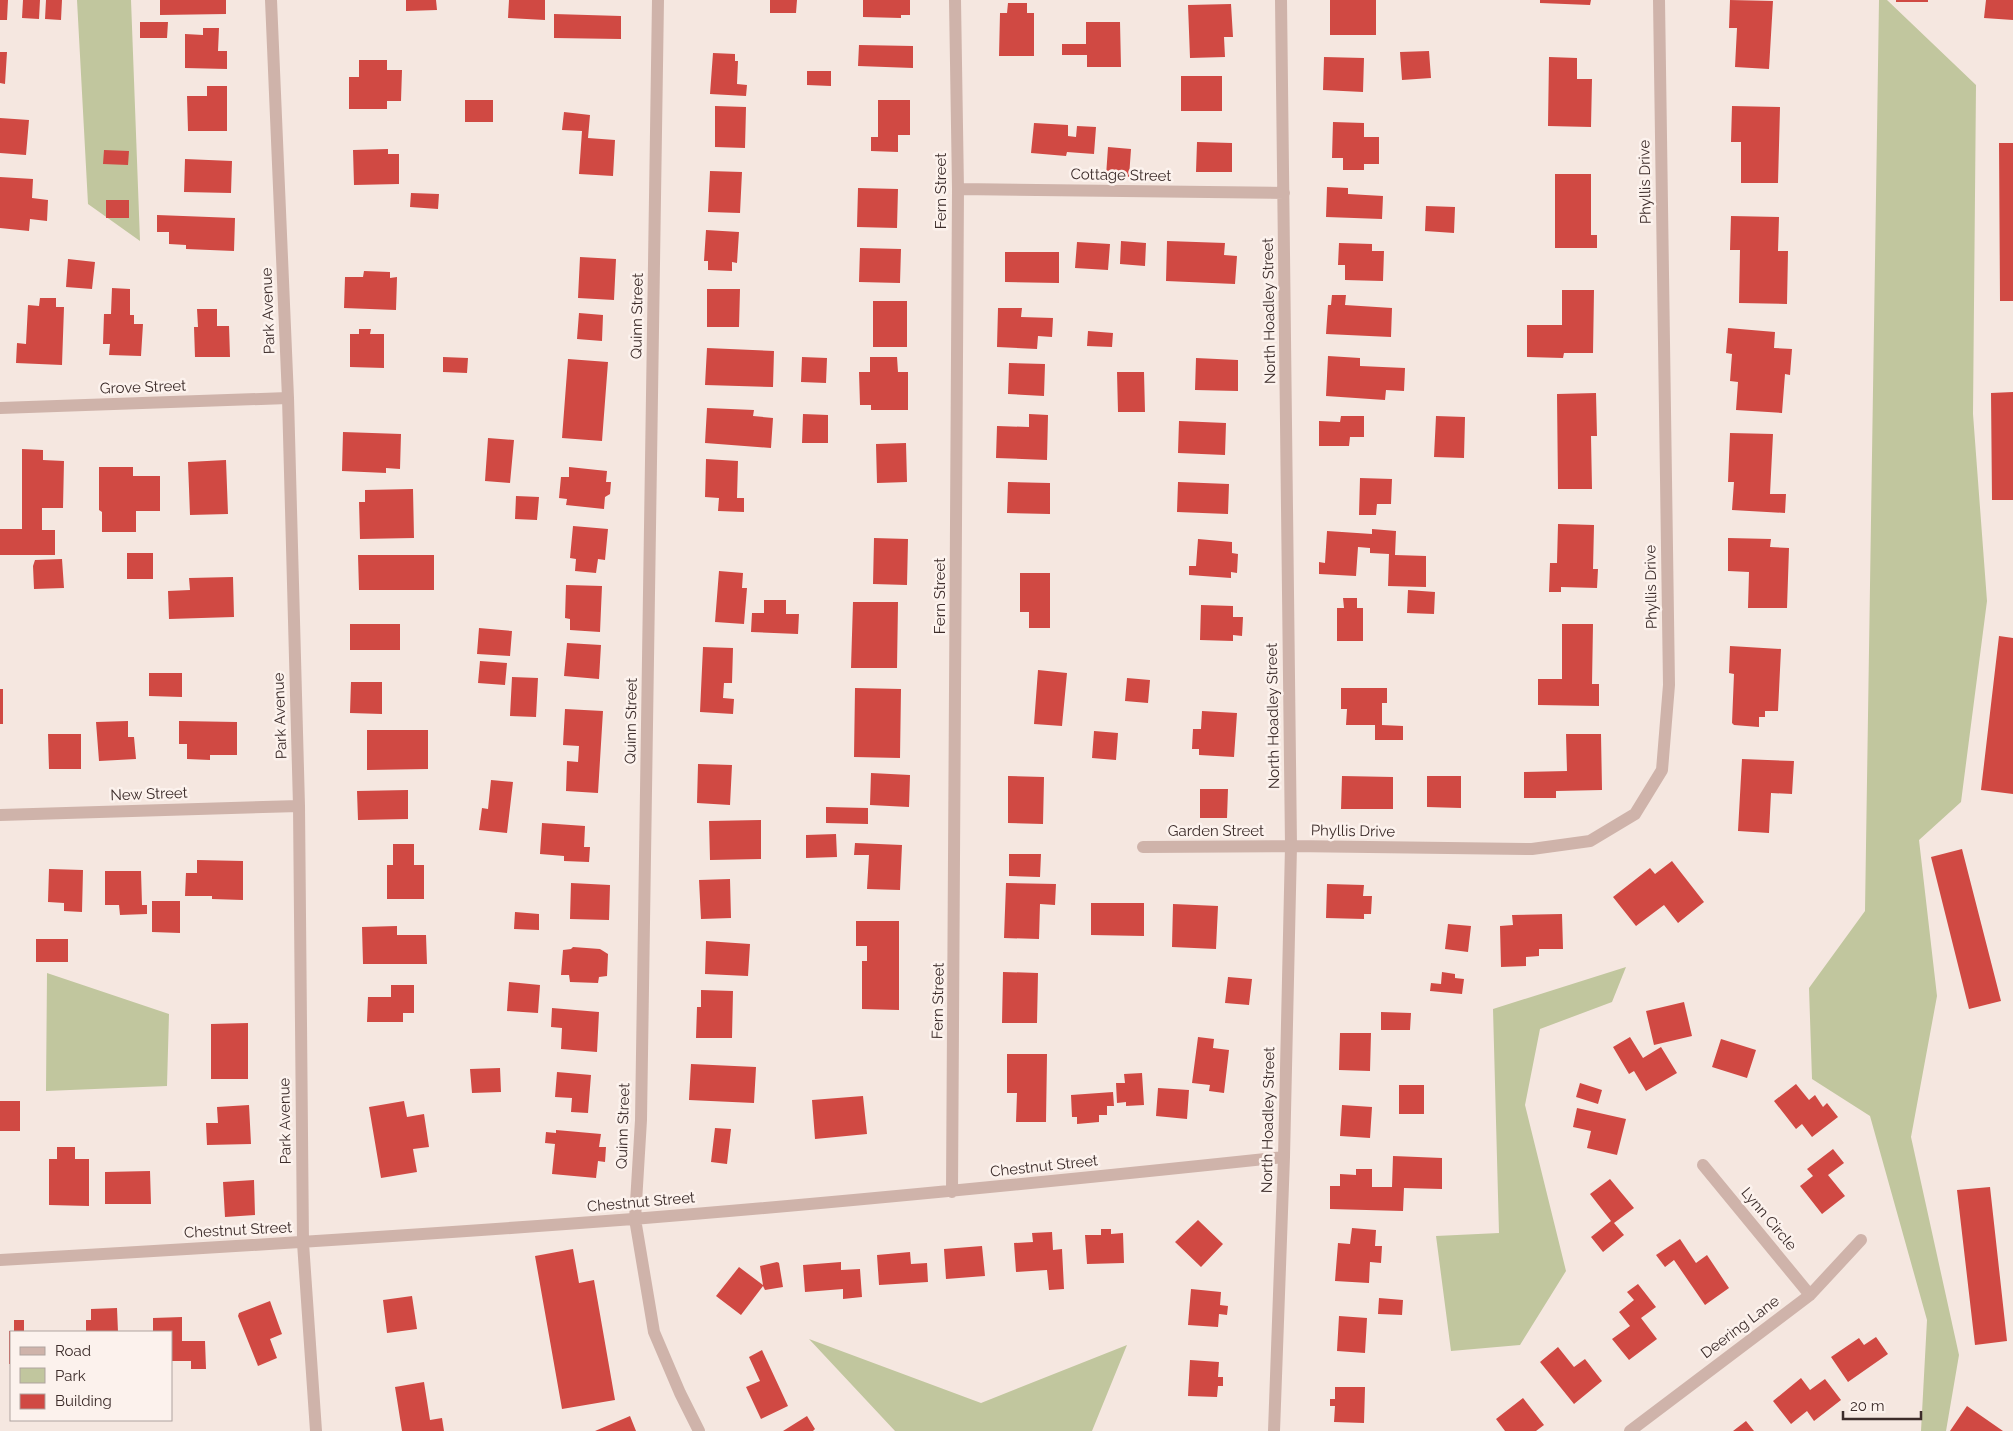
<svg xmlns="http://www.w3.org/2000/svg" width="2013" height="1431" font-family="Raleway,sans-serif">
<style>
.green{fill:#c1c69e}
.building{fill:#d04943}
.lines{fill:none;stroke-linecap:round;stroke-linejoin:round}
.minor{stroke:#cfb3aa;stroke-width:12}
.labels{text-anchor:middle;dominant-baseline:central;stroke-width:5;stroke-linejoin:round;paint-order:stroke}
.street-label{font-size:15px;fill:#3c2c2a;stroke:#fcf2ed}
</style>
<rect width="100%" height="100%" fill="#f5e7e0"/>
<path class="green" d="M77,0H131L140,241L88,204Z
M1879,0H1887L1976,85L1973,414L1987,601L1961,802L1919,840L1937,996L1911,1137L1959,1355L1946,1431H1921L1927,1320L1870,1116L1812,1079L1809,988L1865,911Z
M1626,967L1612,1002L1540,1029L1525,1105L1566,1271L1520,1345L1451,1351L1436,1236L1499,1233L1493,1009Z
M47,973L169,1014L167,1086L46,1091Z
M809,1339L981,1403L1127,1345L1092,1431H895Z"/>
<path class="building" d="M0,0H8L7,20H0Z
M23,0H40L39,19L22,18Z
M46,0H62L61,20L45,19Z
M160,0H226V14L160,15Z
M406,0H436L437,10L406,11Z
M509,0H545V20L508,18Z
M770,0H797L796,13H770Z
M863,0H910V15H901V18L863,17Z
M1330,0H1376V35H1330Z
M1540,0H1591L1590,5L1540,3Z
M1730,0L1773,1L1769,69L1735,67L1737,28H1729Z
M1896,0H1928V2H1896Z
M1986,0H2013V20L1984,18Z
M1008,3H1027V13H1034V56H999L1000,13H1007Z
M1231,4L1233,37H1224L1225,57L1190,58L1188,5Z
M554,14L621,16V39L554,38Z
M140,22H168L167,38H140Z
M1086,22H1120L1121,67H1087V55H1062V44H1086Z
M203,28H219L218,51H227V69L185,68V34L203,35Z
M859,45L913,46V68L858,66Z
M1429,51L1431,78L1402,80L1400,52Z
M0,52H7L5,84L0,83Z
M713,53L735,54V61H738L737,84L747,85L746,96L710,94Z
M1324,57L1364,58L1363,92L1323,90Z
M1549,57L1577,58V79H1592L1591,127L1548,126Z
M359,60H387V70H402L401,101H387V109H349V77H359Z
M807,71H831V86L807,85Z
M1181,76H1222V111H1181Z
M207,86H227V131H188L187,96H207Z
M465,100H493V122H465Z
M878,100H910V135H898V152L871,151V137H878Z
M715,106L746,107L745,148L715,147Z
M1732,106L1780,107L1778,183H1741V142H1731Z
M564,112L590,115L588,138L615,140L613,176L579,174L582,131L562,130Z
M0,118L29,120L26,155L0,153Z
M1333,122L1364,123V137H1379V164H1364V170H1343V158H1332Z
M1034,123L1068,125V136L1076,137L1077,126L1096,127L1094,154L1067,152L1066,156L1031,153Z
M1197,142L1232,143V172H1196Z
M1999,143H2013V301H2000Z
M1108,147L1131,149L1129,177L1106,176Z
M388,149V154H399V184L354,185L353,150Z
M104,150L129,151L128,165L103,164Z
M185,159L232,161L231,193L184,192Z
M710,171L742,172L740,213L708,212Z
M1555,174H1591V235H1597V248H1555Z
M0,177L33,179L32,198L48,200L47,221L30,219L29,231L0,228Z
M1327,187L1348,188V194L1383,196L1382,219L1326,217Z
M858,188L898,189L897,228L857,227Z
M411,193L439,194L438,209L410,207Z
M106,200H129V218H106Z
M1426,206L1455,207L1454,233L1425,231Z
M157,215L235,218L234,251L186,249V245L169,244V232H157Z
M1731,216L1779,217L1778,251H1788L1787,304L1739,303L1740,250H1730Z
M706,230L739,232L737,263L732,262V271L708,270V261H704Z
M1121,241L1146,243L1145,266L1120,264Z
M1167,241L1225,243L1224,255L1237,256L1235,284L1166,281Z
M1077,242L1110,244L1108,270L1075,268Z
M1339,243L1372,244V251H1384L1383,281L1345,280V265H1338Z
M860,248L901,249L900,283L859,282Z
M1005,252H1059V283L1005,282Z
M580,257L616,259L614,300L578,298Z
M68,259L95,262L92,289L66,287Z
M364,271L390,272V278L397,277L396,310L344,308L345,277H363Z
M112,288L130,289V315H134V324H143L141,356L109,355L110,344H103L104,314H111Z
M707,289H740L739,327H707Z
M1562,290H1594L1593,353H1564L1563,358L1527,357V325H1562Z
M1332,295H1346L1345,305L1392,308L1391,337L1326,334L1328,305H1331Z
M40,298H56V307H64L62,365L16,363L17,343L26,344L28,305L39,306Z
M873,301H907V347H873Z
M998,308H1022L1021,317L1053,318L1052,337L1038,336L1037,349L997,347Z
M197,309H217V326H229L230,357H195L194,327H198Z
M579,313L603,315L602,341L577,339Z
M1728,328L1775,332L1774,348L1792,349L1790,375L1785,374L1782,413L1736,410L1738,382L1730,381L1732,354L1726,353Z
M359,329H371L370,334H384V368L350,367V334H359Z
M1088,331L1113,333L1112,347L1087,346Z
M707,348L774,351L773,387L705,385Z
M1328,356L1360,358V366L1405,368L1404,391L1386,390L1385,400L1326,396Z
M443,357L468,358L467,373L443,372Z
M802,357L827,358L826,383L801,382Z
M870,357H897L898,372H908V410H871V405H860L859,372H870Z
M1196,358L1238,360V391L1195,390Z
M568,359L608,362L602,441L562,438Z
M1009,363L1045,364L1044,396L1008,394Z
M1117,372H1144L1145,412H1118Z
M2013,392V500H1992L1991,393Z
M1596,393L1597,436H1591L1592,489H1558L1557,394Z
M707,408L754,410L753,416L773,418L771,448L705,443Z
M803,414L828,415V443H802Z
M1029,414L1048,415L1047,460L996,458L997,426L1029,427Z
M1341,416H1364V437H1350L1349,446H1319V421L1340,422Z
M1436,416L1465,417L1464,458L1434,457Z
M1179,421L1226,423L1225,455L1178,453Z
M343,432L401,434L400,469L386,468V473L342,471Z
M1730,433L1773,434L1770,494H1786L1785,513L1732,510L1734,482H1728Z
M488,438L514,440L510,483L485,481Z
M906,443L907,482L877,483L876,444Z
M22,449L43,450V460L64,461L63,508H42V530H55V555H0V529H22Z
M706,459L738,461L737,498H744V512L718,511L719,498L705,497Z
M226,460L228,514L190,515L188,462Z
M99,467H133V476H160V511H136V532H102V512L99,510Z
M569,467L607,471L606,482H611L610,494L605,497L604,509L566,505L567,499L559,498L561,477H569Z
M1360,478L1392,479L1391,504H1377L1376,515H1359Z
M1008,482L1050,483V514L1007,513Z
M1178,482L1229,484L1228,514L1177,512Z
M413,489L414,538L360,539L359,502H365V490Z
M516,496L539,497L537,520L515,519Z
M1558,524L1594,525L1593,569H1598L1597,588L1561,587V592H1549L1550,563H1557Z
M573,526L608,529L605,560L598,559L596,573L575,571L576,559L570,558Z
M1372,529L1396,531L1395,555L1426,556V587L1388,586L1389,554L1370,553V548L1358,547L1356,576L1319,574V562L1325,563L1327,531L1372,534Z
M874,538L908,539L907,585L873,584Z
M1728,538L1771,539L1770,547L1789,548L1787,608H1748L1749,572L1728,571Z
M1198,539L1232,542V553L1238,554L1237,573L1231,572V578L1189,575V566H1196Z
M127,553H153V579H127Z
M358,555H434V590H359Z
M62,559L64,588L34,589L33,566L35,560Z
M719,571L743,573L742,588H747L744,624L715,622Z
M1020,573H1050V628H1029V612H1020Z
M233,577L234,617L169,619L168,591L190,590L189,578Z
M566,585L602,586L600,632L570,630V619L565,618Z
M1408,590L1435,592L1434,614L1407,613Z
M1343,598H1357V608H1363V641H1337V608H1344Z
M764,600H786V614H799L798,634L751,632L752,613H764Z
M853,602H898L897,668H851Z
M1201,605L1233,606V617H1243L1242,636L1233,635V641L1200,640Z
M350,624H400V650H350Z
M1562,624H1593L1592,684H1599V706L1538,705V679H1562Z
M479,628L512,631L510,656L477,654Z
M1999,636L2013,638V794L1981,790Z
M567,643L601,645L599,679L564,676Z
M1730,646L1781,649L1778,711H1765V717H1759V727L1734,725L1732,723L1734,674L1729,673Z
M703,647L733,648L732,683H724L723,698L734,699L733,714L700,712Z
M480,661L507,663L505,685L478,683Z
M1038,670L1067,673L1062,726L1034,724Z
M149,673H182V697L149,696Z
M512,677L538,678L536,717L510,716Z
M1127,678L1150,680L1148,703L1125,701Z
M351,682H382V714L350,713Z
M855,688L901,689L900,758L854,757Z
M1341,688H1387V703H1382V725L1403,726V740H1375V725H1346L1347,709H1341Z
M0,689H3V724H0Z
M565,709L603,711L598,793L566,791L567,761L578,762L579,746L563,745Z
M1202,711L1237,713L1234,757L1199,755V749H1192L1193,729H1201Z
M128,721V737H134L136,759L99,761L96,722Z
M179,721L237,722V755H210V760L187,759V744H179Z
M367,730H428V769L367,770Z
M1094,731L1118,733L1116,760L1092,758Z
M48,734H81V769H49Z
M1566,734H1601L1602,790L1556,791V798H1524V772L1567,771Z
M1742,759L1794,761L1792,794L1771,793L1769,833L1738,831Z
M698,764L732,765L730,805L697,803Z
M871,773L910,775L909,807L870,805Z
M1008,776L1044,777L1043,824L1008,823Z
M1342,776L1393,777V809H1341Z
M1427,776H1461V808L1427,807Z
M491,780L513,782L507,833L479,830L482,808L488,809Z
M1200,789H1228L1227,818H1200Z
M408,790V819L358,820L357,791Z
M826,807L868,808V824L826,823Z
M761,820V859L710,860L709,821Z
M542,823L585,826L584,847H590L589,862L564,861V856L540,854Z
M836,834L837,857L806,858V835Z
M855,843L902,845L900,890L867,889L869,855H854Z
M393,844H414V865H424V899H387V865H393Z
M1962,849L2001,1001L1969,1009L1931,857Z
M1009,854H1041L1040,877L1009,876Z
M197,860L243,861V900L212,899V896H185L186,873H197Z
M1672,861L1704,902L1678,923L1664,905L1636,926L1613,897L1650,868L1655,874Z
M49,869L83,870L82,912L64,911V903L48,902Z
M105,871H141L142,905H147V914L120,915L119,905H105Z
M730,879L731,918L701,919L699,880Z
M571,883L610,885L609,920L570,919Z
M1006,883L1056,884L1055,905L1040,904L1039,939L1004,938Z
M1327,884L1364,885L1363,896H1372L1371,914H1364V919L1326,918Z
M152,901H180V933L152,932Z
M1091,903H1144V936L1091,935Z
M1173,904L1218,906L1216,949L1172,947Z
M515,912L539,914V930L514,929Z
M1562,914L1563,949H1539V956L1526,957V966L1501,967L1500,926L1513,925L1512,915Z
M856,921H899V1010L862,1009V961H867V946H856Z
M1448,924L1471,926L1468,952L1445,949Z
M397,926V935H426L427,964H363L362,927Z
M36,939H68V962H36Z
M706,941L750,944L748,976L705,974Z
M573,947L600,949L608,954L607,976L599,977L598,983L570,982L569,975H561L563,950L571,949Z
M1003,972L1038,973L1037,1023H1002Z
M1442,972L1455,974V978L1464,979L1462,994L1430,991L1431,983L1441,984Z
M1228,977L1252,979L1249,1005L1225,1003Z
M509,982L540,985L538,1013L507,1011Z
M391,985H414V1013H403V1022H367L368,997H391Z
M701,990L733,991L732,1038H696L697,1007H701Z
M1684,1002L1692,1036L1654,1045L1646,1011Z
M552,1008L599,1012L597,1052L561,1049L562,1028L551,1027Z
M1381,1012L1411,1013L1410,1030H1381Z
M248,1023V1079H211V1024Z
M1340,1033H1371L1370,1071L1339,1070Z
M1198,1037L1214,1039L1213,1048L1229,1050L1224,1093L1209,1091L1210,1085L1192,1083Z
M1630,1037L1643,1058L1661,1047L1677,1073L1646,1091L1634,1071L1629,1074L1613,1047Z
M1721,1039L1756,1050L1747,1078L1712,1067Z
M1007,1054H1047L1046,1122H1016L1017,1093H1007Z
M691,1064L756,1067L754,1103L689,1100Z
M500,1068L501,1092L472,1093L470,1069Z
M557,1072L591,1075L588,1113L571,1112L572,1098L555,1097Z
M1142,1073L1144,1105L1126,1106V1102L1117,1103L1116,1083H1125L1124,1074Z
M1580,1083L1602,1090L1598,1104L1576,1097Z
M1796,1084L1809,1100L1815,1095L1823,1107L1827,1103L1838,1117L1812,1137L1802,1124L1796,1129L1774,1101Z
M1399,1085H1424V1114H1399Z
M1158,1088L1189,1090L1187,1119L1156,1116Z
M1113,1092L1114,1106H1107V1115H1099V1122L1077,1124V1117H1072L1071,1095Z
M863,1096L867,1134L815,1139L812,1100Z
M0,1101H20V1131H0Z
M404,1101L407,1117L424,1114L429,1147L413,1149L417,1172L381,1178L369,1107Z
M249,1105L251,1144L207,1145L206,1123H218L217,1107Z
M1342,1105L1372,1107L1370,1138L1340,1136Z
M1577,1108L1626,1119L1617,1155L1587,1148L1591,1131L1573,1127Z
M715,1128L731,1129L727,1164L711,1162Z
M556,1130L601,1134L599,1147H606L605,1162L598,1161L596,1178L552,1174L555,1144L545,1143L546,1132L556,1133Z
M57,1147H75V1159H89V1206L49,1205V1159H57Z
M1833,1149L1844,1163L1828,1175L1845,1196L1822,1214L1800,1186L1813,1176L1807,1169Z
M1393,1156L1442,1158V1189L1404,1188L1403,1211L1330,1209V1186H1340V1174L1356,1175V1169H1372V1187H1392Z
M150,1171L151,1204H105V1172Z
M1610,1179L1634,1208L1614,1223L1624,1235L1603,1252L1591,1237L1611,1221L1590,1194Z
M254,1180L255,1215L225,1217L223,1182Z
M1990,1187L2007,1341L1975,1345L1957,1190Z
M1198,1220L1223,1244L1201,1267L1175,1242Z
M1352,1228L1376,1230L1375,1246H1382L1381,1263L1370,1262L1369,1283L1335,1281L1338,1243L1350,1244Z
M1101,1229H1111V1234L1123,1233L1124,1263L1087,1264L1085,1235H1101Z
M1052,1232L1053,1250L1062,1249L1064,1289L1049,1290L1047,1270L1016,1272L1014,1243L1033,1242L1032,1233Z
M1680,1239L1696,1263L1707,1255L1729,1288L1705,1305L1674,1260L1665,1267L1656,1255Z
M982,1246L985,1276L946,1279L944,1249Z
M573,1249L579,1283L594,1280L615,1400L562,1409L535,1256Z
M910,1252L911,1264L927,1263L928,1282L879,1285L877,1255Z
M777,1262L779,1263L783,1287L765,1290L763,1286L741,1315L716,1296L739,1267L763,1285L760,1266Z
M841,1262V1270L860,1269L862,1297L843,1299V1289L805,1292L803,1265Z
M1638,1284L1656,1307L1641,1318L1657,1339L1629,1360L1612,1339L1630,1326L1619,1312L1634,1300L1627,1292Z
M1191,1289L1221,1292L1220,1305L1228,1306L1227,1315L1219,1314L1218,1327L1188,1325Z
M412,1296L417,1329L387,1333L383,1300Z
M1379,1298L1403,1300L1402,1315L1378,1314Z
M270,1301L282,1334L270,1339L277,1358L258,1366L238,1316L239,1313Z
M117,1308L118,1332H86V1320H91V1309Z
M1339,1316L1367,1318L1365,1353L1337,1351Z
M182,1317V1341H205L206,1369H191V1361H171V1332H153V1318Z
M14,1320H24V1332H14Z
M9,1331H11V1364H9Z
M1876,1337L1888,1354L1848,1382L1831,1357L1859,1338L1864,1345Z
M1558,1347L1574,1367L1585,1359L1602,1381L1574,1404L1540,1362Z
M762,1350L788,1406L761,1419L746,1387L760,1381L749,1357Z
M1190,1360L1219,1362L1218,1377H1223V1386H1218L1217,1397L1188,1396Z
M1801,1378L1810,1390L1825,1379L1841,1400L1814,1421L1807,1411L1791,1424L1773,1401Z
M424,1382L430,1420L442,1418L444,1431H402L395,1387Z
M1335,1387H1365L1364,1423L1334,1422L1335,1406H1330V1399H1335Z
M1523,1398L1544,1425L1536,1431H1505L1496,1419Z
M1967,1406L2003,1431H1950Z
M630,1416L636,1431H595Z
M807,1416L815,1429L813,1431H783Z
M1746,1421L1754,1431H1733Z"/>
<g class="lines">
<path class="minor" d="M271,0L288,398L299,806L303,1243L316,1431
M658,0L641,1120L635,1219L654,1332L680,1393L699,1431
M958,189L1284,193
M0,408L288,398
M0,815L299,806
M1143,847L1291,846L1532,849L1590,841L1635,814L1662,770L1669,685L1659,0
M1703,1165L1810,1295
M952,1192L958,189L955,0
M0,1260C211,1248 422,1235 633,1219C850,1202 1067,1180 1284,1157
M1274,1431L1284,1157L1291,846L1281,0
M1630,1431L1810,1295L1861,1240"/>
</g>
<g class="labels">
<g class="street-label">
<text transform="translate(1121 175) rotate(1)">Cottage Street</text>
<text transform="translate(1645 182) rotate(-91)">Phyllis Drive</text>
<text transform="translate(941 191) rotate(-90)">Fern Street</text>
<text transform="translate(268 311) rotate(-92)">Park Avenue</text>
<text transform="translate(1269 311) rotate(-91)">North Hoadley Street</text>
<text transform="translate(637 316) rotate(-89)">Quinn Street</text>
<text transform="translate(143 387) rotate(-2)">Grove Street</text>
<text transform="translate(1651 587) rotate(-91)">Phyllis Drive</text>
<text transform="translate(940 596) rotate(-90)">Fern Street</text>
<text transform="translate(280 716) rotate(-92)">Park Avenue</text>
<text transform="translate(1273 716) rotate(-91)">North Hoadley Street</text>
<text transform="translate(631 721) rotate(-89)">Quinn Street</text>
<text transform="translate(149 794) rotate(-2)">New Street</text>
<text x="1216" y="831">Garden Street</text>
<text transform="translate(1353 831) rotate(1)">Phyllis Drive</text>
<text transform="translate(938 1001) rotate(-89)">Fern Street</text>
<text transform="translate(1268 1120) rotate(-89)">North Hoadley Street</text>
<text transform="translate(285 1121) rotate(-91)">Park Avenue</text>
<text transform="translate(623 1126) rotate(-88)">Quinn Street</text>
<text transform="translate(1044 1166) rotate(-6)">Chestnut Street</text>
<text transform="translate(641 1202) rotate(-5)">Chestnut Street</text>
<text transform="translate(1769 1219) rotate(50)">Lynn Circle</text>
<text transform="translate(238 1230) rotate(-3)">Chestnut Street</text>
<text transform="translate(1740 1327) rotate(-37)">Deering Lane</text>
</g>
</g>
<rect x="10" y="1331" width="162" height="90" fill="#fcf2ed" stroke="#afa39f"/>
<rect x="20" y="1347" width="25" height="8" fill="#cfb3aa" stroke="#afa39f"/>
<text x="55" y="1356" font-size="15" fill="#3c2c2a">Road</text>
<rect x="20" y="1368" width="25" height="15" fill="#c1c69e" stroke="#afa39f"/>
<text x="55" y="1381" font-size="15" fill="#3c2c2a">Park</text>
<rect x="20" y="1394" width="25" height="15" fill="#d04943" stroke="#afa39f"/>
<text x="55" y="1406" font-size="15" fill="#3c2c2a">Building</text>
<path d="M1843 1411v8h78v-8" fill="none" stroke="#3c2c2a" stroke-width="2.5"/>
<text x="1850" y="1411" font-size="15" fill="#3c2c2a" stroke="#fcf2ed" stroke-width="4" paint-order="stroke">20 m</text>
</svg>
